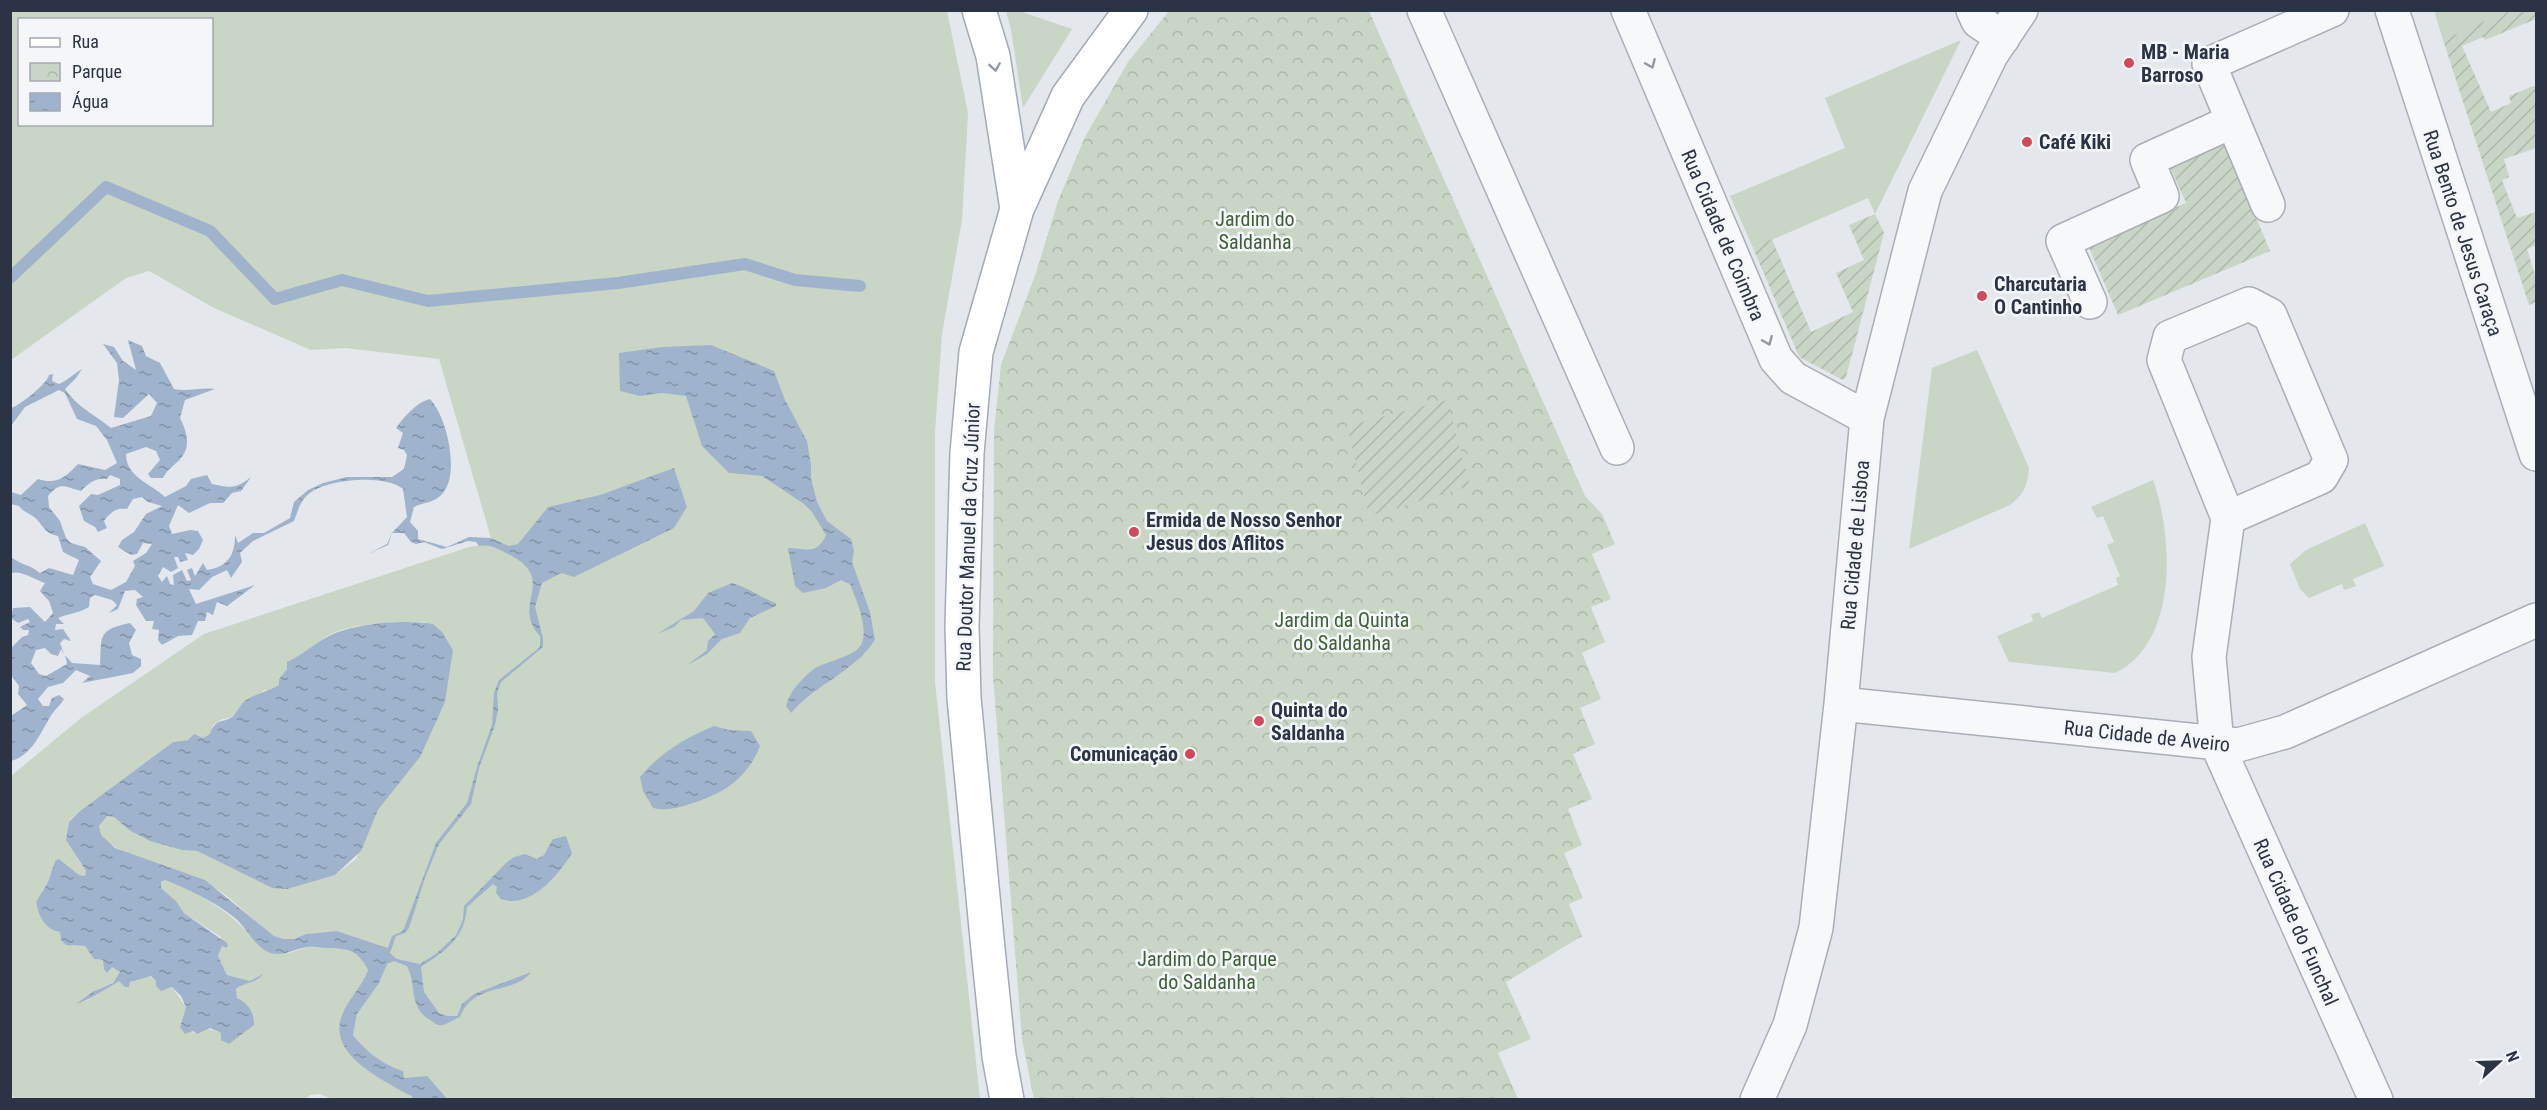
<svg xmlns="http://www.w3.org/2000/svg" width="2547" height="1110" font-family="'Roboto Condensed',sans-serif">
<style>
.grass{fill:#c9d6c5;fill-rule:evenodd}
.park{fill:url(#park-crowns)}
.garden{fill:url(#garden-furrows)}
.water{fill:url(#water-ripples);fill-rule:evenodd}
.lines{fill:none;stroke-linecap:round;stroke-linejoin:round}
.stream{stroke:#9fb4cc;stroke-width:12}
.minor-casing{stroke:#a9aeb7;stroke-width:36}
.major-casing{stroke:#a3abb8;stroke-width:36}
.minor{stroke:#f7f8fa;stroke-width:33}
.major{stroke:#fff;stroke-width:33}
.oneway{stroke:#9196a0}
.oneway2{stroke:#959aa2}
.poi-dot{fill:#d1495b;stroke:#f4f6f9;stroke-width:2}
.labels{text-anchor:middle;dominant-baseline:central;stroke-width:5;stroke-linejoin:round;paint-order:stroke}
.poi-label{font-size:20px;font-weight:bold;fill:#2b3445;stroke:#f4f6f9;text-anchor:start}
.park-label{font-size:20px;fill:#3f6138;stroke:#f4f6f9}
.street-label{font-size:20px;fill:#2b3445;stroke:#f4f6f9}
</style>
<defs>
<pattern id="park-crowns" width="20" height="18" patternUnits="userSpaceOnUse" patternTransform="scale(1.5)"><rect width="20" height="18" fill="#c9d6c5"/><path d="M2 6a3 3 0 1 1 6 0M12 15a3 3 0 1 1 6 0" fill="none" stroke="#adb8ab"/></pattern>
<pattern id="garden-furrows" width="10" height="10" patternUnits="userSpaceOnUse" patternTransform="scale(1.5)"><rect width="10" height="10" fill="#c9d6c5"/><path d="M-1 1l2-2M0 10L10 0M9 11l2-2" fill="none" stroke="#adb8ab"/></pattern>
<pattern id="water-ripples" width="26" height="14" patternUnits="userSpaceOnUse" patternTransform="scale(1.5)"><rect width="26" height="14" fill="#9fb4cc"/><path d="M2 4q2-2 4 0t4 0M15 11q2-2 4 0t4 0" fill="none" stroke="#8293a7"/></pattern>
</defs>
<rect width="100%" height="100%" fill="#e4e7ec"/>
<path class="grass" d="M2434,10L2509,11L2443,40Z
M11,11H947L968,113L962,220L942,334L935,432V682L980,1099H444L446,1096L427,1077L404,1078L402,1071C380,1064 367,1052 353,1035L357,1014L391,949L337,931L306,934L294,939H284L274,936C254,922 237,902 217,889C195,874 111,855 101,835C96,827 101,821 107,816L114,817L129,830L182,850L197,851L272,888L335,875L356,859L378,810L420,757L425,622C397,622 356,622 331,634C315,642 303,655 287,662V669L279,679V685L270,690H264L230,718L222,719L213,725L211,734L203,738L173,742L80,811C77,814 72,818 70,821C63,834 78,861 86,871L85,876L79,875L59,860L55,861L48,882L42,891L60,932L73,946H85L94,959L103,960L108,972L111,966L120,972C117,984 106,985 96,990C91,993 86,999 80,1002L88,1000L95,993L119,981L130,982L145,976L151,977L167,989L172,987L186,1007L180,1027L197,1034L205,1028L222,1033L221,1040L254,1025C256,1012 246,1006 237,998L236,989C243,982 253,982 262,975L250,981L227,975L218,956L222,945L221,937L184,913L176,901L161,888V882L165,880C201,895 234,912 258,945L289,953L308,947L347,949L360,956L368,970C361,991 344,1005 339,1026L413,1099H333L319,1094L310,1095L304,1100L15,1099L10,1091L11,776L81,718L204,634L469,547L488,544L522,560L509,546L491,538L439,359L345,348L311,350L214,308L149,271L126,278L11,360ZM20,20H212V124H20Z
M1006,11H1019L1072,29L1023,108L1011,30Z
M1961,40L1875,214L1868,198L1753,248L1730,196L1845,148L1825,98Z
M1977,350L2029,468C2028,486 2023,495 2010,505L1909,549L1932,368Z
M2153,480C2173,535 2179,643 2115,673L2009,662L1997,636L2033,621L2031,615L2039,612L2042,618L2118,585L2116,578L2120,576L2107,545L2114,542L2103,516L2097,518L2091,507Z
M2365,523L2384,566L2353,579L2356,586L2344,590L2342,584L2309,598L2300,589L2290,564L2306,550Z"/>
<path class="park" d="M1169,11H1369L1585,496L1602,514L1615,544L1592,554L1611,599L1591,607L1605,642L1582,653L1601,699L1580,708L1595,744L1573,754L1592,799L1568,809L1582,845L1564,853L1583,898L1569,904L1582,936L1506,982L1531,1039L1498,1053L1518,1099L1034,1100L1022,1039L993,676L994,430L1001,365L1036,273L1058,201L1085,137L1128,62Z"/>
<path class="garden" d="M2509,10L2536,11V19L2485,40L2483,37L2462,46L2491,112L2511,103L2509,96L2536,85V148L2504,159L2509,177L2502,180L2517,218L2536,212V245L2527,249L2536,278V302L2529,305L2443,40Z
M2225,143L2270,251L2118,315L2088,245L2186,203L2170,167Z
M1875,214L1884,233L1846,377L1843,380L1801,358L1798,354L1753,248L1772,239L1811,332L1853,312L1836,273L1864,260L1849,225Z
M1447,400L1470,486L1369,516L1347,426Z"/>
<path class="water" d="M128,340L142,346L146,356L160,363L174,389C188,392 200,387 215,389L185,400L180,418C188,434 192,450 176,463C170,469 167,470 163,478H151L148,474L160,460L156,451L146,447L126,454C126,477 150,483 165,497L186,486L191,479L207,475L212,484C231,488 236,489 251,477L241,491L232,493L223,503H210L189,513L178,505L169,526L172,534L190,530L198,531L203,540L199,549L193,555L185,553L188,560L180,562L178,557H174L178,568L171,572L163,567L158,576L162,582L167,576L170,584L174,585L173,575L182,570L187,581L191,580L187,570L192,568L195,576L203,563L207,570C227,567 235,556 235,535L238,543L253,533H264L290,518L294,502L308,490L323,483L347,477H392L404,469L407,455L404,450L398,448L403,433L396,428C404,417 417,402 430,399C447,417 460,473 443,493C435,503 424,502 414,507L410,522L418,531V539L447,547L469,537L491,538L509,546L518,544L548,507L600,495L674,468L687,507L674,528L574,577L561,573L542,583L535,607L543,638V647L501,682L497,693L498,710L495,725L479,768L471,804L439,844L425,878L409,928L405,933L396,936L390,953L397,959L420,964L437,953L456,935L463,920L464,906L506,863L514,857L525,854L537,859L544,855L553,839L566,836L572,853C559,875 529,910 501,899L496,893L497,887L493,884L467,907C465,938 445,951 421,967L424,992L439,1013L447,1016H457L462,1004L474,994L531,972C515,995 474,981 460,1017C455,1019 449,1023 443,1025C437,1026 435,1023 430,1020C408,1007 417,985 407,966L394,961L387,964L379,983L357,1014L353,1035C367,1052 381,1064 403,1071L404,1078L427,1076L446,1097L444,1099H413L411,1096C385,1081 326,1055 342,1015C348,999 362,987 368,970C357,949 349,949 326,948C320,948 314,946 308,947C296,948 284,957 271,953C255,948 247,928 235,918C214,901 189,890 165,880L161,882V888L176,901L184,913L228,944L227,948L222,946L218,956L227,975L250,981L263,974C256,984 244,982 236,989L237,998C248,1003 255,1013 254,1025L229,1044L221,1040V1033L210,1028L197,1034L193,1031L185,1034L180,1027L186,1007L181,996L172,987L161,991L156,986V981L151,976L130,982L129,987H125L119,981C108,988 87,1001 76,1004L94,991L113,983L120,972L112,967L107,973L104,969L103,960L94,959L85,946L66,945L61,940L60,932C44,929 39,916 36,902L48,882L55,861L59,859L79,875L85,876L86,871L66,840L69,822L80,811L173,742L188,740L194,734L203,738L210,734C216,717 222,724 232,717C238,712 240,703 248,699C258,693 269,691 279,685V679L287,669V662C303,655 315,642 331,635C355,623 407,619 433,624L442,632L453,650L445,702L420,757L378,810L361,851L335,875L287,889L272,888L197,851L182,850L150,841L129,830L114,817L107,816L99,826L101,835L115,848L205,880L274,936L284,939H294L306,934L337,931L388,948L392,936L403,931L436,843L467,803L477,767L492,725L494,693L499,680L540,647V636C509,603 561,579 506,553C496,548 490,544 479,546L476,542L468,541L442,549L424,542L416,544L411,542L404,533H392L388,545L370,553L387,544L392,533L407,517L403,489C385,474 328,479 310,493C300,500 298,511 294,521L253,541L240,553L242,562L231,578L227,570L212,577L199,590L189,589L196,604L255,585L227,606L217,602L213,615L207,612L205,621H198L192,635L178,636L162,645L158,640L159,630L152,629L154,621H146L136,605L137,599L143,597L135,590L125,591L118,609L109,613L117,605L112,600L95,595L90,598L89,607C77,614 69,613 58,618L64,624H56L55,630L63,629L71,641L64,639L60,643L64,654L61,649L58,656L51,654L45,648L36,650L31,663L39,674L46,676L67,664L65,655L72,663L100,665C102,637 96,630 130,623L136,630L129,643L132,655L141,659V666L133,673L82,683L90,676L76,670L63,683L48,687L38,699L43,706H49L52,698L59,695L64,699C61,705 56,708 52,714C41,731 33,755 11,761V716L27,705L18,694L19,686L11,675V648L22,637L28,635L29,630H23L20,627L30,622L28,619L18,623L11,618L13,608L30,607L45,622L53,613L49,601L40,591L45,583C34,579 21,570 11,573V557C21,565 29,564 40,573L49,568L73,575L79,560L63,552L58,536C42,533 43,522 31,515C26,512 23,511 19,506L11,504V492L21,495L38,479C57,485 66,477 78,464L105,470L117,463L107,440L96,426L77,419L65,393L59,390L25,407L11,426V408C19,406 47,384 49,375L53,374L52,381L59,384C68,380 73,374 82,369L76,378L65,389C76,406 95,415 111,428L151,416L157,403L149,394L123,418L114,417L119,380L117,363L103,344L114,347L123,361L136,370ZM110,475L120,479V485L98,495L91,494L79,506L84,521L95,527L98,532L107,528L104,521C110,513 117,507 127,509L133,499L142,497L148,502L162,506L146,514L134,532L122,540L118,547L131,555L137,554L143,543L152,544L146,553L133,561L135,566L126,582L111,590L93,584L90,577L101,561L85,547L71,543L66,538L60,521L49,507L48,496C61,481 64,487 81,491C89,483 95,478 107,479Z
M711,345L774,371L785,400L807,441L811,465V478L817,502L827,521L851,539L854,551L852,562L870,612L875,640C854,672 816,684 791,713L786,706C790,691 801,679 814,669C825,661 857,657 862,643C868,625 856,600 850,584L841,580L826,588L803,593L795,586L788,548C805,548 817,556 826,535L812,512L804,504L762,476L729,473L702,446L686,396L662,393L640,396L620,391L619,353L662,347Z
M732,583C749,588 760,597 776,603V606L750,618L740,633L722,639L707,654L686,666L707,650L708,641L715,634L703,618L681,620L674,627L657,634L694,611L708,593Z
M714,726L729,730L751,731L760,746C747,779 723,794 690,804C678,808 666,811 653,808L643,791L640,777C660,753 685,738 714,726Z"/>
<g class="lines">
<path class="stream" d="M10,278L106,187L210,231L275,299L342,280L428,301L618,283L745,264L795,280L860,286"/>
<g class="minor-casing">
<path id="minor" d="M1424,10L1617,448
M1628,10L1776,359L1793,378L1867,418
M1973,10L1978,21L2003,38
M2392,10L2536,454
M2268,205L2209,64L2332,10
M2090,302L2063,241L2162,196L2147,160L2233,121
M2249,304L2270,315L2331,460L2321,477L2228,518L2164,360L2170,337Z
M2228,518L2209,657L2217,744L2376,1100
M1841,704L2238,745L2285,732L2536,620
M1757,1100L1790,1025L1816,928L1841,704L1867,418L1925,191L1991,55L2021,10"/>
</g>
<g class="major-casing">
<path id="major" d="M979,10L993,56L1017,209
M1007,1100L999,1056L988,949L964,698L962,626L967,453L976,352L1017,209L1068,96L1131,10"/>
</g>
<use href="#minor" class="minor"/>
<use href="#major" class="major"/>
</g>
<defs><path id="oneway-chevron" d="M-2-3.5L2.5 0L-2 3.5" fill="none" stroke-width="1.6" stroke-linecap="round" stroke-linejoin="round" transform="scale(1.5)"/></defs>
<g class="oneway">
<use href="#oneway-chevron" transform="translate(1651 64) rotate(67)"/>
<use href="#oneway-chevron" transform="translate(1768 341) rotate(67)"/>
</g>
<use class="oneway2" href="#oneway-chevron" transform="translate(995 67) rotate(81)"/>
<g class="poi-dot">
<circle cx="2129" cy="63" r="6"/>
<circle cx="2027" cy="142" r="6"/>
<circle cx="1982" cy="296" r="6"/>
<circle cx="1134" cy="532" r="6"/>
<circle cx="1259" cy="721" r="6"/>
<circle cx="1190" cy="754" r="6"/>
</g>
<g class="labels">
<g class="poi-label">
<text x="2141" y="52">MB - Maria<tspan x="2141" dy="23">Barroso</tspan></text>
<text x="2039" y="142">Café Kiki</text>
<text x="1994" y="284">Charcutaria<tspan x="1994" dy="23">O Cantinho</tspan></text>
<text x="1146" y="520">Ermida de Nosso Senhor<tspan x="1146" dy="23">Jesus dos Aflitos</tspan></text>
<text x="1271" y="710">Quinta do<tspan x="1271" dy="23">Saldanha</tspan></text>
<text x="1178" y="754" text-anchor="end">Comunicação</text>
</g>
<g class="park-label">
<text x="1255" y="219">Jardim do<tspan x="1255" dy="23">Saldanha</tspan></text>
<text x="1342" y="620">Jardim da Quinta<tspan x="1342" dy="23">do Saldanha</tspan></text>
<text x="1207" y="959">Jardim do Parque<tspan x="1207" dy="23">do Saldanha</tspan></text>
</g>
<g class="street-label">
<text transform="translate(2463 233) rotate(72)">Rua Bento de Jesus Caraça</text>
<text transform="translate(1723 235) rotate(67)">Rua Cidade de Coimbra</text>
<text transform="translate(968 537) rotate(-88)">Rua Doutor Manuel da Cruz Júnior</text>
<text transform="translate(1855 545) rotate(-85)">Rua Cidade de Lisboa</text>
<text transform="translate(2147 736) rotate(6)">Rua Cidade de Aveiro</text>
<text transform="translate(2296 922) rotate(66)">Rua Cidade do Funchal</text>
</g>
</g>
<rect width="2547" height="1110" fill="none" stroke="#2b3445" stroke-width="24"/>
<rect x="18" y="18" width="195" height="108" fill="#f4f6f9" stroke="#a4a8b1" stroke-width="1.5"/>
<rect x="30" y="38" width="30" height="9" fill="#ffffff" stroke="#a4a8b1" stroke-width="1.5"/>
<text x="72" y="48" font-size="18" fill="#2b3445">Rua</text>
<rect x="30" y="63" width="30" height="18" fill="url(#park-crowns)" stroke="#a4a8b1" stroke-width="1.5"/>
<text x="72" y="78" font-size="18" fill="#2b3445">Parque</text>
<rect x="30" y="93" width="30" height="18" fill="url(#water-ripples)" stroke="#a4a8b1" stroke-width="1.5"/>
<text x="72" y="108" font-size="18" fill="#2b3445">Água</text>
<g transform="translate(2499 1062) rotate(68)" stroke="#f4f6f9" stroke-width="4.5" paint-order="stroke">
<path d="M0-4.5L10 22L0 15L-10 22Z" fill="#2b3445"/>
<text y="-9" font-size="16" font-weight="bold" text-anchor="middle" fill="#2b3445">N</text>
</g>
</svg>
